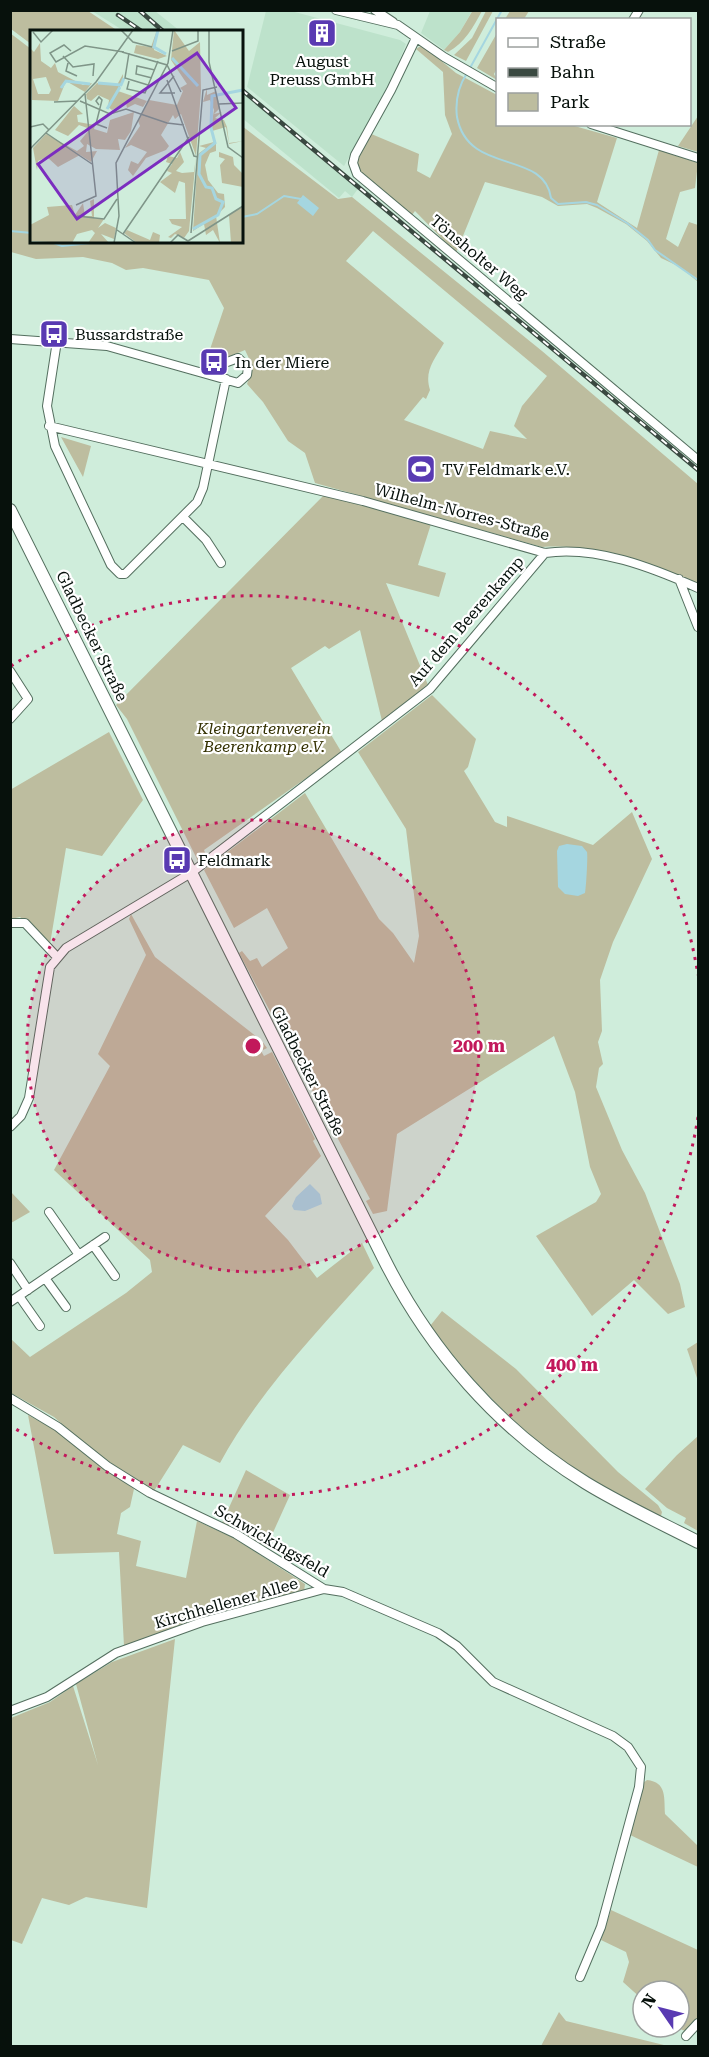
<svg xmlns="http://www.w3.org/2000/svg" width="709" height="2057" font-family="'Roboto Serif',serif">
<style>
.built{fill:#bde2cb}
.green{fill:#bdbd9f;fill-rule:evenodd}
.water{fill:#a5d6e0}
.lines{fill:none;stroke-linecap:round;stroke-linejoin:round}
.stream{stroke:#a5d6e0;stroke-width:2}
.minor-casing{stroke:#546f5f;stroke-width:10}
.secondary-casing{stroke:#546f5f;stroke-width:14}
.minor{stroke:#fff;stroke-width:8}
.secondary{stroke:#fff;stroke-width:12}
.rail-casing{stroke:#3a4941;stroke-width:4.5}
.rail{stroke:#fff;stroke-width:2;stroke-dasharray:7;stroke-linecap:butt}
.ring{fill:none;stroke:#c2185b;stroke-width:3;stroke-dasharray:3 6}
.labels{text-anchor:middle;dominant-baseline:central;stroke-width:4.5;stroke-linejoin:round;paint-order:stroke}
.poi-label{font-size:16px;fill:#07110c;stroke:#fff;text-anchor:start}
.street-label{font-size:16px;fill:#07110c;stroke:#fff}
.park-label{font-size:16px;font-style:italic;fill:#333000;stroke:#fff}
.inset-river{fill:none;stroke:#a5d6e0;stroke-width:3}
.inset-road{fill:none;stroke:#7f9588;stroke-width:1.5}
.view{fill:#7b2cbf;fill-opacity:0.15;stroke:#7b2cbf;stroke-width:3}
.inset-edge{fill:none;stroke:#07110c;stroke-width:3}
.centre{fill:#c2185b;stroke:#fff;stroke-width:3}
.ring-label{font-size:18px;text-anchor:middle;font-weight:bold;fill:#c2185b;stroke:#fff;stroke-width:4.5;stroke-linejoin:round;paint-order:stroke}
</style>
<rect width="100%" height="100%" fill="#cfeddb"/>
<path class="built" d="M92,11H155L180,31H124Z
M266,11H291L400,40L406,44L389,86L344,166L247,87Z
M430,11V10L472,11L460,32L444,50L421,33Z
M242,87L360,186L352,197L345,191L339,198L242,118Z"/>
<path class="green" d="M473,10L482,11C473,27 465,43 448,52L444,50L460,32Z
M10,11H88L118,31L32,32L31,44L11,29Z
M486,11H493L466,61L454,55L472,38Z
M510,11V10L529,11L524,19H505Z
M10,33L31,49L32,242H242V126L338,199L352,197L542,351L698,484V585C649,564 597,543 542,547L315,483L305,453L288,441L263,402L247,384L253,367L245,350L209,365L205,364L224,308L209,280L143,268L126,270L112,263L83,257L36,259L11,252ZM373,231L547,376L522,406L514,426L527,439L490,431L483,449L404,420L423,397L426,399L430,390C424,371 434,360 444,343L346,261Z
M497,33V68L494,74L497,80L477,68Z
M422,45L456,73L497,95L498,124L571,125L617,138L597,202L637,228L659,150L698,163L695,188L680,192L666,239L678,247L689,222L698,225V282L680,267L661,258L647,241L626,224L597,208L587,204L558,206L542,197L485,182L456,253L415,211L412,215L363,177L356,161L369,133L419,154L417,171L430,178L452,134L445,115L443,72L416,49Z
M698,116V152L678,146Z
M61,437L91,446L83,477Z
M324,495L431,524L418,565L446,573L439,597L386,583L428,685L382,721L360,630L329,649L325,646L291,668L342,753L204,850L207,858L199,863L127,719L116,705Z
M432,695L476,739L468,767L464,771L495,822L507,827V816L593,845L632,812L652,859L613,942L600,980L602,1031L598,1042L603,1064L599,1068L596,1087L622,1150L645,1193L680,1284L685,1307L668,1314L634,1280L592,1316L536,1236L596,1202L601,1194L590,1167L575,1092L554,1036L397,1134L387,1211L373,1214L366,1201L370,1199L239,953L242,951L250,961L257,958L262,967L288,948L267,908L234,928L204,870L305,793L379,919L393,933L414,963L419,936L406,829L358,752Z
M109,732L143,800L102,856L66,848L50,944L20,917L11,919L10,790Z
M131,914L155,957L262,1041L267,1048L261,1051L264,1056L272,1052L315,1139L313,1141L321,1156L265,1216L288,1240L317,1278L362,1243L374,1268C319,1330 260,1390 220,1463L183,1445L154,1491L93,1452L54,1417L11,1393L10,1338L30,1357L126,1293L152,1272L150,1260L54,1170L110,1066L98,1054L146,955L129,919Z
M11,1192L30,1212L11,1223H10Z
M442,1311L516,1369L618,1472L658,1505L662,1512L661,1516C648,1512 636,1504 624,1498C545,1458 482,1396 430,1326Z
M698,1342V1381L687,1349Z
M28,1415L57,1431L134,1489L130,1507L121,1513L117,1534L141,1541L136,1566L186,1578L197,1521L234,1538L305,1584L304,1592L124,1646L119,1552L54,1554Z
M698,1436V1531L684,1523L686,1518L667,1508L645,1489L677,1455Z
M246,1470L290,1495L266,1548L222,1523Z
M175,1639L147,1908L86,1897L69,1905L42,1898L22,1944L11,1940V1718L50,1702L73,1686L98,1765L76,1684L112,1662Z
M647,1780C667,1782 664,1798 665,1814L698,1846V1867L628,1834L642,1784Z
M611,1910L698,1950V2022L687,2032L676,2027H679V1991H643V2000L623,1982L629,1962L626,1952L601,1940Z
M559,2012L566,2021L668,2046H541Z"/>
<path class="water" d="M303,195L319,208L313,216L297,203Z
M567,844L582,846L587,852C588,856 586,890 585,893L578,896L565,894L558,887L557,851L559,846Z
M310,1184L320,1194L322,1204L305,1211L294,1210L292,1206L296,1197Z"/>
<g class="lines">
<path class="stream" d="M470,68L502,10
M467,73C458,87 455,101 457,117C468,176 544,149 551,198L558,204L586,202L597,205L627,223L648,240L655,250L698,280
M242,217L257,214L284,196L301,199
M10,231L32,233
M51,242L62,246L100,242"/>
<g class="minor-casing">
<path id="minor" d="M336,10L398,25L444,57L498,88
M375,10L393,22
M633,20L639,10
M416,38L391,90L355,155L353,163L357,174L698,460
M591,124L698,158
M10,339L107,346L238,383L247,375L248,367L238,358L203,371
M57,341L47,406L55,446L111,565L120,574H125L197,502L203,488L226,379
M49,426L363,501L545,553C595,545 653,568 698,588
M184,518L206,540L221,563
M679,579L698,627
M10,671L28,699L10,719
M10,923H25L57,957
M10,1127L21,1116L29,1098L50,967L66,948L191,873L430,689L545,553
M49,1212L79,1255
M93,1245L115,1276
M10,1263L28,1290
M45,1278L66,1307
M19,1296L40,1326
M10,1302L105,1237
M10,1398L58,1427L107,1466L150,1493L236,1534L324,1589L343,1592L438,1633L457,1646L493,1682L613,1736L628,1747L641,1767L639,1787L601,1927L580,1977
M10,1711L47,1697L116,1653L202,1622L324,1589
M686,2036L698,2023"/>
</g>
<g class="secondary-casing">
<path id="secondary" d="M10,510L384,1259C429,1349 498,1429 586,1483C622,1505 661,1523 698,1542"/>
</g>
<use href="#minor" class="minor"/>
<use href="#secondary" class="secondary"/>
<g class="rail-casing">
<path id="rail" d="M139,10L164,32
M118,15L143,32
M242,90L698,470"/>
</g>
<use href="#rail" class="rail"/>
</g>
<circle cx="253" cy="1046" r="226" fill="#c2185b" fill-opacity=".12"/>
<g class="ring">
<circle cx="253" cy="1046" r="226"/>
<path d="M698 1117A451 451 0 0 1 11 1426M11 666A451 451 0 0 1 698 975"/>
</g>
<defs>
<g id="building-square" transform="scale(1.5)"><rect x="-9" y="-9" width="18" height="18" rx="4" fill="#593ab2" stroke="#fff"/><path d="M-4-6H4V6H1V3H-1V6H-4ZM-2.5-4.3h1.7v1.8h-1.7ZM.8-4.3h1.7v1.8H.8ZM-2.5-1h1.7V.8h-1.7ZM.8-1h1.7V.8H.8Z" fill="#fff"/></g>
<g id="bus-square" transform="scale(1.5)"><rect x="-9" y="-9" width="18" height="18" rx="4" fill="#593ab2" stroke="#fff"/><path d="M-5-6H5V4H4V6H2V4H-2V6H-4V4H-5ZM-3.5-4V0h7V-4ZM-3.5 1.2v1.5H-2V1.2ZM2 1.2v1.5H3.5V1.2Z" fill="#fff"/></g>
<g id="stadium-square" transform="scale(1.5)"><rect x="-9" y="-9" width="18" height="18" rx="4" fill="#593ab2" stroke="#fff"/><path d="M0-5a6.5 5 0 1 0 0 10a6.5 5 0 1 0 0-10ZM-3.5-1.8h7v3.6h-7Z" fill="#fff"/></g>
</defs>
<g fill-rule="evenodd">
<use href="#building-square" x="322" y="33"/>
<use href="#bus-square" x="54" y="334"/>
<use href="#bus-square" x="214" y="362"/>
<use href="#stadium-square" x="421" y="469"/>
<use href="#bus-square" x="177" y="860"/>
</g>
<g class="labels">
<g class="poi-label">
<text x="322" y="61" text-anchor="middle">August<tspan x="322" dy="18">Preuss GmbH</tspan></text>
<text x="75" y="334">Bussardstraße</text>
<text x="235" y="362">In der Miere</text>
<text x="442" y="469">TV Feldmark e.V.</text>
<text x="198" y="860">Feldmark</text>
</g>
<g class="street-label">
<text transform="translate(479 257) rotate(40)">Tönsholter Weg</text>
<text transform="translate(462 512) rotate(15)">Wilhelm-Norres-Straße</text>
<text transform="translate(466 621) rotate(-49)">Auf dem Beerenkamp</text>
<text transform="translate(92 636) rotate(64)">Gladbecker Straße</text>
<text transform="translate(308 1071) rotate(63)">Gladbecker Straße</text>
<text transform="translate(272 1541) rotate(30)">Schwickingsfeld</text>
<text transform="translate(226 1603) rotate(-16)">Kirchhellener Allee</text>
</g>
<g class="park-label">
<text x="264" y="728">Kleingartenverein<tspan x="264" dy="18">Beerenkamp e.V.</tspan></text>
</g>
</g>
<g transform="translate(30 30)">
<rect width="213" height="213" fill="#cfeddb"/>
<path d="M127,0L124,20L137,26L128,29L104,23L106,15L121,17ZM144,0L159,21L170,12L171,61L166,126L151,84L145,89L143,85L131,105L139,116L136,120L116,128L103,146L98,140L101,131L108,134L117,122L101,115L95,118L110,96L108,91L119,70L147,75L153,61L150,58L157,54L141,30ZM10,13L11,31L21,38L25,33L28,42L53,55L62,53L55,62L36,51L28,71L2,70L0,18L4,22ZM16,47L21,60L19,64H8L3,49ZM93,44V50L88,61L117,71L113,77L105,74L97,78L96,73L82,80L78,77L79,70L68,65L61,71L57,69L56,64L67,53L87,55ZM177,58V65L186,61L190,78L184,84L192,82L185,88L194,90L197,97L199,113L213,111L199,114L196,97L182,101L186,113V121L180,123L175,135L178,150L188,163L194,164L195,177L186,186L190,213L183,200L176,205L174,194L163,201L168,124L176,118L169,116L184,112L181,98L184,80L180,70L173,72ZM44,76L53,84L47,85L48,92L65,95L64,99L77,103L80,90L104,82L101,101L95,110L88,109L90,120L66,119L57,114L56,122L67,121L61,132L50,125L28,137L17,127L8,131L7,140L3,118L16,104L47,121L54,116L50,111L60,99L49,95L38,106L25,100ZM150,122L154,132L146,141L152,143L164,142L166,127L159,201L154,208L145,204L141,208L138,207L152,197L142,194L139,189H156L155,153L149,151L145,163L130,152L142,143L137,141L142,134L136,132L138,126L147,128ZM189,122L203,127L204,135L213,144V157L192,153L190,135L195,129L189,127ZM64,169V188L74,189L68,198L75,193L86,198L84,209L71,204L79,213H58L65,203L62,200L47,204L42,213L0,211V195L19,185L17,177L42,175L45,185L53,173L55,186H62L60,171ZM213,176V213H201L199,185ZM97,200L120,210L123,202L130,205L129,213H107L94,203Z" fill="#bdbd9f" fill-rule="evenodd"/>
<path class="inset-river" d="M128,0L124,17L136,24M142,28L168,56M68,53L91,55L94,48M31,58L36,51L60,54M77,79L90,57M163,199L188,185L193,172L186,169L182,158L176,157L169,144L170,125L185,113L181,98L182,66L213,60"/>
<path class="inset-road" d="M91,0L103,12L122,17M179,0V32L198,117L213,128M3,2L11,12L23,0M41,21L34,15L20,23L26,32L55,16L94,22M142,21L168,11V0M92,22L137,35L151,62M99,23L95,48L118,55M33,26L43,37L64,34L63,46M38,33L36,41L47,46M144,46L130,63H145M122,48L106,44L107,36L125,40M137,50L164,126L168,127M99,51L97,59L115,63L128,31M50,71L80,84L96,79L137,93L154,95M24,72L47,71M189,74L213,73M69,75L66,71L69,67L72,70L66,94L77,98M0,97L13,94L19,100M16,103L62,134M0,119L66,52L103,0M46,175L66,166L55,64M47,186L74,189L87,169M87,200L106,213M161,203L173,60L187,57M93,204L159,107M158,211L213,176M84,213L89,186L86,133L138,33L143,0M140,213L148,205L158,211"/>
<path class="view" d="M167,23L206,78L47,189L8,134Z"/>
<rect width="213" height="213" class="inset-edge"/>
</g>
<circle cx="253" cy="1046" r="9" class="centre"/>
<g class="ring-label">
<text x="479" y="1052">200 m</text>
<text x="572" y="1371">400 m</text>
</g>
<rect width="709" height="2057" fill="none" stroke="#07110c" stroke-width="24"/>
<rect x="496" y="18" width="195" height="108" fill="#ffffff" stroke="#9ca09e" stroke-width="1.5"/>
<rect x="508" y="38" width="30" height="9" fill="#ffffff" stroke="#9ca09e" stroke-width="1.5"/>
<text x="550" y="48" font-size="18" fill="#07110c">Straße</text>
<rect x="508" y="68" width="30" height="9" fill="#3a4941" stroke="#9ca09e" stroke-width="1.5"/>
<text x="550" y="78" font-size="18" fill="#07110c">Bahn</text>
<rect x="508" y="93" width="30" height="18" fill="#bdbd9f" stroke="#9ca09e" stroke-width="1.5"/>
<text x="550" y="108" font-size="18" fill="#07110c">Park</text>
<g transform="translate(661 2009) rotate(305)"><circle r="28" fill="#ffffff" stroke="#9ca09e" stroke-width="1.5"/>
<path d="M0-4.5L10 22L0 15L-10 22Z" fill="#593ab2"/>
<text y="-9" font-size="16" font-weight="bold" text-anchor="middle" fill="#07110c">N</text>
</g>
</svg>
